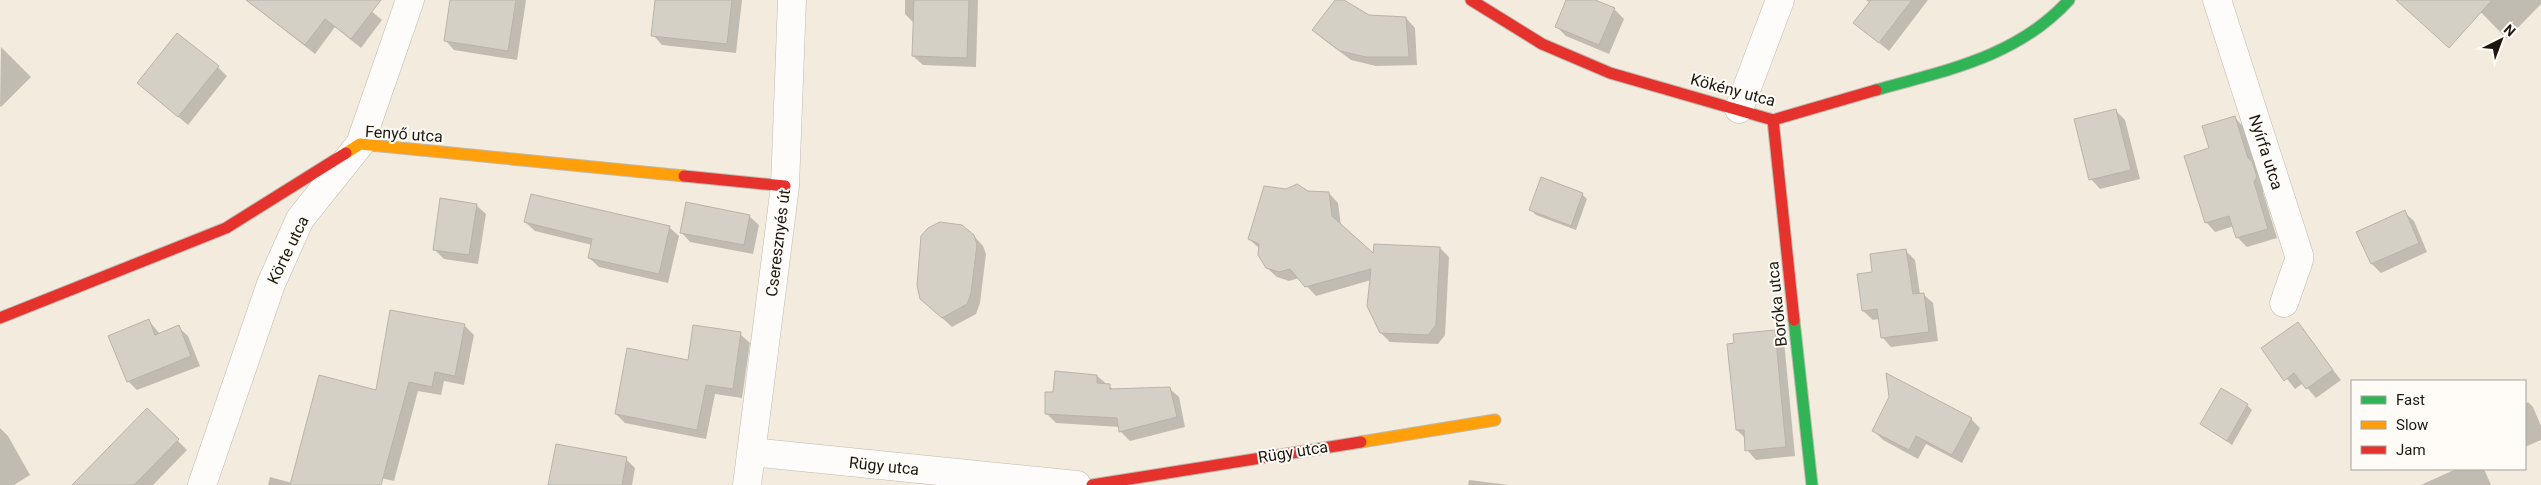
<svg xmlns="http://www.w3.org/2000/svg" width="2541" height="485" font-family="Roboto,sans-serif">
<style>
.shadow{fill:#0003}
.building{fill:#d5d0c5;stroke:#b9b4aa}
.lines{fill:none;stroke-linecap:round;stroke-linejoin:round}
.street-casing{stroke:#bfbaaf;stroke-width:29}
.fast-casing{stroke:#bfbaaf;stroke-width:13}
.slow-casing{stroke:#bfbaaf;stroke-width:13}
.jam-casing{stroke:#bfbaaf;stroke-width:13}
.street{stroke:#fdfcfa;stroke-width:28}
.fast{stroke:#30b455;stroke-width:11}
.slow{stroke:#ff9f0a;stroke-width:11}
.jam{stroke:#e5322d;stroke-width:11}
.labels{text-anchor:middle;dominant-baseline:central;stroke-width:4;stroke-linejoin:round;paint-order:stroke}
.street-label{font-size:16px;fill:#1c1810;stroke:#fffcf8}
</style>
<rect width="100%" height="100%" fill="#f2ebde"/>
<path class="shadow" d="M246,0H358L382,20L361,48L335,27L315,54Z
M452,0H526L517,60L454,50L445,40Z
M657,0H742L736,53L662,45L653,35Z
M905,0H978L976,67L923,65L913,56L915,24L905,14Z
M1337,0H1341L1368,16L1406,18L1415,28L1417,65L1376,66L1351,60L1323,39L1313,30Z
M1568,0H1592L1614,9L1624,19L1609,54L1566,36L1556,26Z
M1866,0H1928L1889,51L1855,23L1870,3Z
M2473,0H2541V4L2507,39L2471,2Z
M1,47L31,77L1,107L0,106Z
M218,67L227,76L188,125L139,83Z
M2115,110L2125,120L2140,179L2100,189L2091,179Z
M2235,118L2244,127L2256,166L2261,172L2266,187L2263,192L2277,238L2247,247L2237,237L2234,226L2215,232L2206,222L2210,149Z
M1308,192L1329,193L1338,203L1341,226L1374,256L1440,248L1449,257L1445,335L1438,344L1390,342L1381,333L1371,280L1316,296L1299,278L1289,281L1277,277L1267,268L1259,248L1249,239Z
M1582,194L1587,199L1576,230L1536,215L1531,210Z
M476,205L486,214L478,264L444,259L434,249Z
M2404,212L2414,221L2427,252L2381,273L2372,264Z
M749,216L759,225L753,254L690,242L681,232Z
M525,222L669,227L679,236L668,283L599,267L589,258L592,245L535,231Z
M974,236L983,246L986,254L980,303L976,314L952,327L931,308Z
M1906,251L1915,260L1920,294H1923L1933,303L1938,341L1891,347L1882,337L1879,319L1873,320L1863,311L1874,273Z
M149,321L160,334L178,327L188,336L200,366L137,390L128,381Z
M2297,324L2341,380L2316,398L2303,383L2295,389L2263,348Z
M464,325L474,335L464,385L444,381L441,395L418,391L394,481L372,476L338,485H268L270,477L292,483L377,391Z
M1775,331L1784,341L1795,456L1756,460L1747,450L1745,438L1737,430Z
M740,334L750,343L742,398L715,394L706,439L625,423L616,414L689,361Z
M1097,376L1114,390L1169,388L1179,397L1185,427L1130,441L1120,431V427L1056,423L1046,413L1054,393Z
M2528,402L2533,407L2541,426V440L2525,447V404Z
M2247,405L2252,410L2232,445L2202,424Z
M147,410L187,450L153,485H74Z
M1971,419L1980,428L1962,463L1926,444L1918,459L1883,440L1873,430Z
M0,428L8,436L30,475L14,485H0Z
M626,459L635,468L632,485H550Z
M2456,469H2484L2491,485H2421Z
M1469,480L1509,485H1468Z"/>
<path class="building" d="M246,0H381L351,39L325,19L305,45Z
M450,0H516L508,51L444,41Z
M655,0H732L727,44L651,36Z
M914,0H969L967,58L912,56Z
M1335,0H1344L1369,15L1406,17L1409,57H1366L1340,51L1312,30Z
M1566,0H1595L1615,8L1599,45L1555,27Z
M1871,0H1912L1879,43L1853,23Z
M2396,0H2492L2449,48Z
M177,33L219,66L178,117L137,83Z
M2116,109L2131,170L2089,180L2074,119Z
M2235,116L2248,158L2252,161L2257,177L2254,182L2268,229L2236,238L2229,216L2205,223L2184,156L2209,148L2202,126Z
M1541,177L1583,193L1571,226L1529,210Z
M1297,184L1308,191L1329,192L1332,216L1373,253L1374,244L1440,247L1436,325L1428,335L1380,333L1367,306L1371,269L1305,287L1290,269L1279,272L1266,268L1258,255L1259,244L1248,239L1264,186L1286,189Z
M531,194L670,226L659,274L588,258L592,239L524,222Z
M440,198L477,204L469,255L433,250Z
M686,202L750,215L744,245L680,233Z
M2405,210L2419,243L2371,264L2356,232Z
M940,222L962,225L974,235L977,244L971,293L967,304L942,318L920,299L917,285L921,236L928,228Z
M1906,249L1913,294L1924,293L1929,332L1881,338L1877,309L1862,311L1857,274L1872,272L1870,254Z
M390,310L465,324L455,376L435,372L432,387L409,382L381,485H290L319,375L376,390Z
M149,319L155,335L179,325L191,356L127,382L108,336Z
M2298,322L2333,370L2306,389L2294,373L2284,381L2261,348Z
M693,325L741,332L733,389L706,385L697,430L615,414L627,348L688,360Z
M1775,330L1786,447L1745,451L1744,430H1736L1727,344L1734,343L1733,334Z
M1055,371L1097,375V383L1110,384V389L1170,387L1177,417L1119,432L1117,418L1045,414V392H1053Z
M1886,373L1972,418L1952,455L1916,436L1909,450L1872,431L1889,397Z
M2221,388L2248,404L2227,441L2200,424Z
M147,408L179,439L134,485H72Z
M556,444L627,457L622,485H548Z"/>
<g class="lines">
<g class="street-casing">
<path id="street" d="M2217,0L2299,255V260L2284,303
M1739,109L1780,0
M751,452L1077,485
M202,485L271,284L300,219L360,144L410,0
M747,485L785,186L792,0"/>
</g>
<g class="fast-casing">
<path id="fast" d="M1876,90C1947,70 2017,57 2069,0
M1794,320L1812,485"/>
</g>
<g class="slow-casing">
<path id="slow" d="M346,153L360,144L684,176
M1361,442L1495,420"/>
</g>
<g class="jam-casing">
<path id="jam" d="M1471,0L1542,44L1610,73L1773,120L1876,90
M1773,120L1794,320
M684,176L785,186
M0,318L226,228L346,153
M1092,485L1361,442"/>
</g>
<use href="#street" class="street"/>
<use href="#fast" class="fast"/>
<use href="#slow" class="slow"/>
<use href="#jam" class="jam"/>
</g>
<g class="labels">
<g class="street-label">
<text transform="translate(1733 90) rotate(15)">Kökény utca</text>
<text transform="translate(404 134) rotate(4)">Fenyő utca</text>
<text transform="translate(2266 152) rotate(72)">Nyírfa utca</text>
<text transform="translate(778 243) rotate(-83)">Cseresznyés út</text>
<text transform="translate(288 250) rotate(-64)">Körte utca</text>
<text transform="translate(1777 304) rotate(-96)">Boróka utca</text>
<text transform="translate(1293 452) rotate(-9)">Rügy utca</text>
<text transform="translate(884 466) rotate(6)">Rügy utca</text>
</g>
</g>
<rect x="2351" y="380" width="175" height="90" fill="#fffcf8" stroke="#a4a19b"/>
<rect x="2361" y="396" width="25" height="8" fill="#30b455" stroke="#a4a19b"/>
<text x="2396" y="405" font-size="15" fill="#1c1810">Fast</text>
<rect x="2361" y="421" width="25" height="8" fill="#ff9f0a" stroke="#a4a19b"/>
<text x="2396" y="430" font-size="15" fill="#1c1810">Slow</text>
<rect x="2361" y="446" width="25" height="8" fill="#e5322d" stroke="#a4a19b"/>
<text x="2396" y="455" font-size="15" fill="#1c1810">Jam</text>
<g transform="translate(2501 40) rotate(42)" stroke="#fffcf8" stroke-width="4" paint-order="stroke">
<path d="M0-4L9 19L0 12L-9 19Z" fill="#1c1810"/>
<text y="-8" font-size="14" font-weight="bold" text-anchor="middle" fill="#1c1810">N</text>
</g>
</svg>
